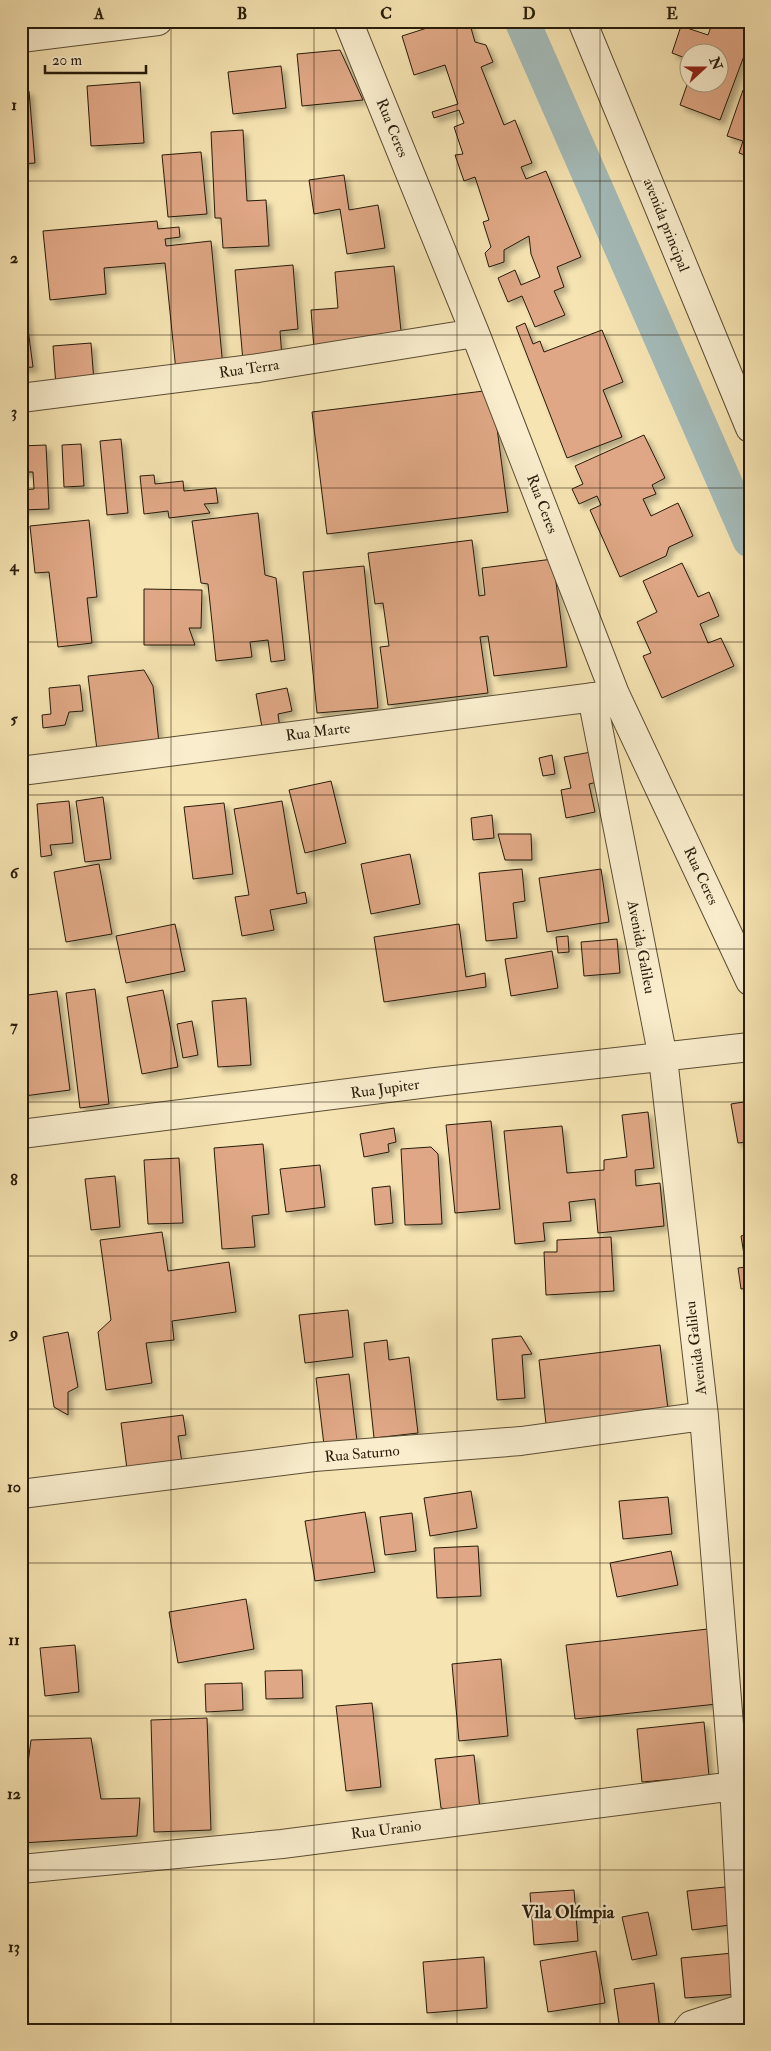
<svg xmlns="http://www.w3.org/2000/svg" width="771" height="2051" font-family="'IM FELL Double Pica',serif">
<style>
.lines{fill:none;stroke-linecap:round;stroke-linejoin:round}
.canal{stroke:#a4bbb9;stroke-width:35}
.building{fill:#dfa785;stroke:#271b09;filter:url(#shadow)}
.street-casing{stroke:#5b4d33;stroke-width:30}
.street{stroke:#f9edcd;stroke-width:28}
.grid{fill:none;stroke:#271b09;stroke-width:1;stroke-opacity:0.55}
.labels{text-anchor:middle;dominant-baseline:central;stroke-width:4.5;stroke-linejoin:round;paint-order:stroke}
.street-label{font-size:15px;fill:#271b09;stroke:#f9edcd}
.quarter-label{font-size:18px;font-weight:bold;fill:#271b09;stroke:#f9edcd}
.neatline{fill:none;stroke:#271b09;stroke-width:2}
.grid-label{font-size:16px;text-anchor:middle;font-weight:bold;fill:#271b09}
</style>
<defs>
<filter id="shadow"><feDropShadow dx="4.5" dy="4.5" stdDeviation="2.5" flood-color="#0004"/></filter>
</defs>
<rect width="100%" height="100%" fill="#f6e4b2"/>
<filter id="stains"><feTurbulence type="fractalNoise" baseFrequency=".004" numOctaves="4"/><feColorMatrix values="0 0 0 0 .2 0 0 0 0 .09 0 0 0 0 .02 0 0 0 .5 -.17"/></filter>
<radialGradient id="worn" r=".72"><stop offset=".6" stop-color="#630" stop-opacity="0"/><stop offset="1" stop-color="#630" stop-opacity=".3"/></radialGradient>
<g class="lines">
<path class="canal" d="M522,21L750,540"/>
</g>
<path class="building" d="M449,21H469L475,42L486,45L493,62L481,67L504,125L515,120L532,163L521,167L526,179L546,171L581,257L557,267L564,287L554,291L565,315L535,327L522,296L508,302L498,278L515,270L521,285L540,277L531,254L529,236L504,250V262L489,267L485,253L491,247L483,222L489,220L475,177L464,181L455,155L463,154L454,127L464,123L459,110L434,118L432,112L458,104L445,65L414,75L402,36Z
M713,21H741L750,24V40L720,120L680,105L688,82H718V52H688V59L672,53L681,26L708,35Z
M340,50L363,100L302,106L297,54Z
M281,66L286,108L233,114L228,72Z
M140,82L144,143L91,146L87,86Z
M743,90L750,93V157L739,153L743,141L727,136Z
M21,91H29L35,163L21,164Z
M243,130L247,201L266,200L269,246L223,248L221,218H215L211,132Z
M201,152L207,214L168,217L162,155Z
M344,175L349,210L378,205L385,248L347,254L340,209L314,214L309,180Z
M157,221L158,229L179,227L180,237L165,239L166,246L211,241L223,367L176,371L165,263L104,268L106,294L50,300L43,231Z
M293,265L298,329L280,331L282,358L243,361L235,270Z
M394,266L402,340L314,348L311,310L338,308L335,272Z
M21,276L33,367L21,368Z
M525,323L533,344L540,341L544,352L602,330L623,382L603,390L622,437L567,458L516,327Z
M91,343L94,382L56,386L53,346Z
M492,390L508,512L327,534L312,412Z
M644,435L665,478L652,485L656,494L643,499L651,516L678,503L693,536L669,547L666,556L620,577L590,510L601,505L597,496L579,504L572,489L583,484L575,466Z
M121,439L128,513L107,515L100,441Z
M81,444L84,486L64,487L62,445Z
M46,445L49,509L21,510V490L34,489L33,472H21V446Z
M154,475L155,484L183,481L184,491L216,488L218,503L204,504L210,513L169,518L168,511L144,514L140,476Z
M258,513L265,575L276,578L285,660L271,662L268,640L250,642L252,657L216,661L208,584L201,583L192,521Z
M89,520L97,597L87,598L92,643L58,647L49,572L35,573L30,526Z
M472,540L479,596L485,595L482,568L553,559L567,667L494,676L488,636L480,637L488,693L388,705L380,647L389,646L383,603L375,604L368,553Z
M682,563L698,597L709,592L719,616L700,624L708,643L721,638L734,666L662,698L643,656L651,653L637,622L657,612L643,581Z
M364,566L378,708L317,713L303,572Z
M144,589L202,590L201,628H189L195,645H144Z
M144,670L153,686L159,743L97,750L88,676Z
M80,685L83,711L69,712L65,725L43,728L42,715L51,714L49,688Z
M287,688L292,711L278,714L280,729L263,733L256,694Z
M591,752L597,782L589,784L595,812L566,818L561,790L571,788L564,757Z
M552,755L555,774L543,776L539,758Z
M331,781L346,843L305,853L289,790Z
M103,797L111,859L85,862L76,801Z
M69,801L73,843L50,845L52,855L41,857L37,804Z
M282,801L297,894L305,892L307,903L270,910L274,930L242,936L235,897L249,895L234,809Z
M224,803L233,874L193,879L184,807Z
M492,815L494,838L473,840L471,818Z
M498,834H531L532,860H505Z
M410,854L420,904L371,914L361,864Z
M99,864L112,934L66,942L54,872Z
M522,869L525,901L513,903L517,938L486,941L479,873Z
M601,869L609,922L547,932L539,878Z
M175,924L185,971L126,983L116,936Z
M459,924L466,977L485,973L486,987L384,1002L374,937Z
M568,936L569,952L558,953L556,937Z
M617,939L620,973L584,976L581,942Z
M552,951L558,988L511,996L505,959Z
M95,989L109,1104L80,1108L66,993Z
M163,990L178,1067L142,1074L127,997Z
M57,991L70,1090L24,1096L21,1078V996Z
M246,998L251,1065L218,1067L212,1001Z
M192,1021L198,1055L183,1058L177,1024Z
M750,1101V1146L749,1142L738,1143L731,1104Z
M648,1112L654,1168L635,1170L636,1186L660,1183L664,1226L598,1233L595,1199L569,1202L571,1221L543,1223L545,1241L515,1244L504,1131L562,1126L567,1173L604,1170V1160L627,1157L622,1115Z
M491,1121L500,1209L455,1213L446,1125Z
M394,1128L396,1142L388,1144L389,1152L364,1157L360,1134Z
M263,1144L269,1214L252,1216L255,1247L222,1249L214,1148Z
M431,1147L438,1154L442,1224L405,1225L401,1149Z
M179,1158L183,1223L148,1224L144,1160Z
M320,1165L325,1207L286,1212L280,1169Z
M115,1176L120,1227L91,1230L85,1179Z
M390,1186L393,1223L375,1225L372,1188Z
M162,1232L168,1271L229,1262L236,1312L172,1321L174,1340L146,1343L152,1383L106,1390L98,1332L111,1320L100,1240Z
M750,1234V1288L741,1289L738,1268L746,1267L741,1236Z
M611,1237L614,1291L546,1295L544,1252H557V1240Z
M348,1310L353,1357L305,1363L299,1315Z
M68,1332L78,1387L68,1392V1415L54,1407L43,1337Z
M521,1336L532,1354L522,1355L525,1398L497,1400L492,1339Z
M387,1340L389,1360L409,1357L418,1433L374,1438L364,1343Z
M660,1345L668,1409L546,1424L539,1360Z
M349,1374L357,1441L324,1445L316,1378Z
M183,1415L186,1435L178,1436L182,1463L127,1469L121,1423Z
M471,1491L477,1528L430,1536L424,1498Z
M668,1497L672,1534L623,1539L619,1501Z
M365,1512L375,1572L315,1581L305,1521Z
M412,1513L416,1551L385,1555L380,1517Z
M478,1546L481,1596L437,1598L434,1548Z
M671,1551L678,1585L617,1597L610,1563Z
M246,1599L254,1649L178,1663L169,1612Z
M708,1629L717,1704L575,1719L566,1645Z
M75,1645L79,1692L45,1696L40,1648Z
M501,1659L508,1736L459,1741L452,1664Z
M302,1670L303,1698L266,1699L265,1671Z
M242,1683L243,1710L206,1712L205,1684Z
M372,1703L381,1787L346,1791L336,1706Z
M207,1718L211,1830L154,1832L151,1720Z
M704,1722L709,1776L642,1782L637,1729Z
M91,1738L101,1799L140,1798L137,1836L21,1843V1763H28L31,1740Z
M474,1755L481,1818L441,1808L435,1759Z
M725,1887L730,1925L692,1930L687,1891Z
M574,1890L578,1941L534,1945L530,1893Z
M648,1912L657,1955L632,1960L622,1917Z
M596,1951L605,2003L548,2012L540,1961Z
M733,1953L738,1994L685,1998L681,1958Z
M484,1957L487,2008L427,2013L423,1962Z
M654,1983L660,2030H620L614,1989Z"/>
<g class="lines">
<g class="street-casing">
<path id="street" d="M348,21L475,333L615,694L750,981
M582,21L750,428
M21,38L158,21
M21,398L258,368L475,333
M592,697L663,1058L704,1416L734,1786L746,2005
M21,771L610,695
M21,1134L436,1082L750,1047
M21,1494L314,1457L521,1441L704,1416
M21,1869L282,1844L750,1784
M687,2030L691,2025L750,2006"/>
</g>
<use href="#street" class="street"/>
</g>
<path class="grid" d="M171,21V2030M314,21V2030M457,21V2030M600,21V2030M21,181H750M21,335H750M21,488H750M21,642H750M21,795H750M21,949H750M21,1102H750M21,1256H750M21,1409H750M21,1563H750M21,1716H750M21,1870H750"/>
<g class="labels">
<g class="street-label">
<text transform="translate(392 128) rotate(68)">Rua Ceres</text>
<text transform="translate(666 225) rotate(68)">avenida principal</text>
<text transform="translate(249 369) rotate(-8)">Rua Terra</text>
<text transform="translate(542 504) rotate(69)">Rua Ceres</text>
<text transform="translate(318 732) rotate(-7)">Rua Marte</text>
<text transform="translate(701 876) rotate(65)">Rua Ceres</text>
<text transform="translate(641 947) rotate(79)">Avenida Galileu</text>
<text transform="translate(385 1089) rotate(-8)">Rua Jupiter</text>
<text transform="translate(696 1348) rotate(-97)">Avenida Galileu</text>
<text transform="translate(362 1454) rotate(-5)">Rua Saturno</text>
<text transform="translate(386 1830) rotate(-7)">Rua Uranio</text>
</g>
<g class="quarter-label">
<text x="568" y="1912">Vila Olímpia</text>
</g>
</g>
<rect width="771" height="2051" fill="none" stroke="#f6e4b2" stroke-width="55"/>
<g transform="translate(704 68) rotate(69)"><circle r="24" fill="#f9edcd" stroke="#a5997f"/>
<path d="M0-4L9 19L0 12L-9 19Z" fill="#8f2418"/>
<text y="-8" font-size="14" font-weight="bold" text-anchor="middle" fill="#271b09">N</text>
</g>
<path d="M45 65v8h101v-8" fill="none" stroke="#271b09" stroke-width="2.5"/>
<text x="52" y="65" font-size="15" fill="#271b09" stroke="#f9edcd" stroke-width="4" paint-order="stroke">20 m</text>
<rect x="28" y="28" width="716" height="1996" class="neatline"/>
<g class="grid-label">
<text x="99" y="19">A</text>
<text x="242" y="19">B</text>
<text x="386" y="19">C</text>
<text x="529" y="19">D</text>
<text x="672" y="19">E</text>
<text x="14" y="110">1</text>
<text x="14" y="263">2</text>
<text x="14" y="417">3</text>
<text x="14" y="571">4</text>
<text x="14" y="724">5</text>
<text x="14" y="878">6</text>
<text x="14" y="1031">7</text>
<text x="14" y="1185">8</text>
<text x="14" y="1338">9</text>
<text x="14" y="1492">10</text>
<text x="14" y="1645">11</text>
<text x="14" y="1799">12</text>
<text x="14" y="1952">13</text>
</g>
<rect width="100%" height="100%" filter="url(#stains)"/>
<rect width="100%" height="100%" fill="url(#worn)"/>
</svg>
